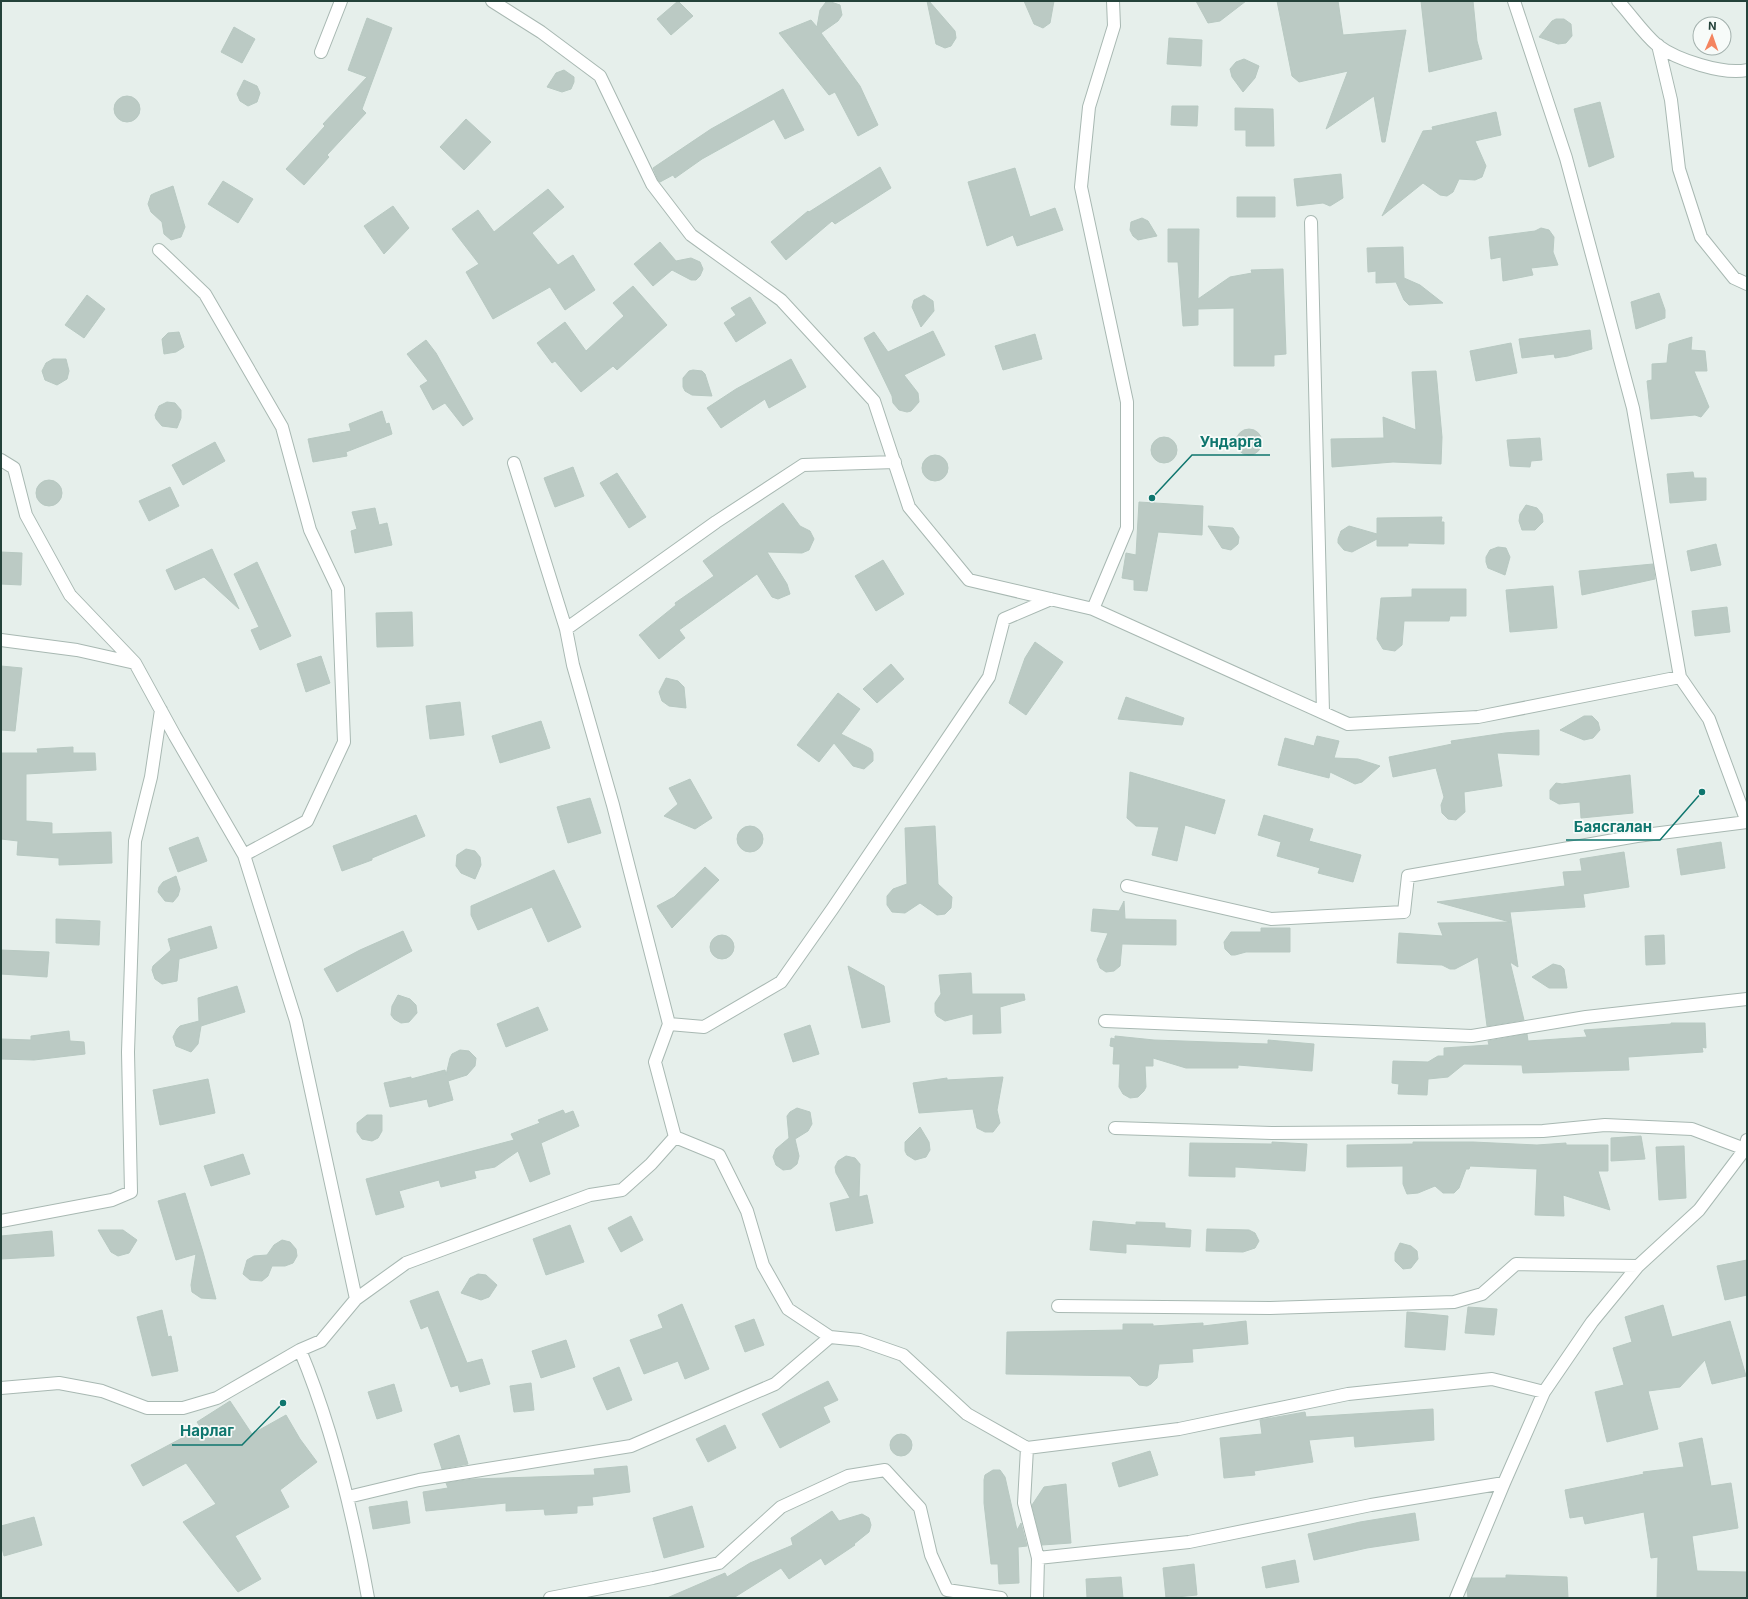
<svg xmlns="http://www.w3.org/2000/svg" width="1748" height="1599" font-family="Inter,sans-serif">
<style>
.building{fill:#bbcac4;stroke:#b8c9c2}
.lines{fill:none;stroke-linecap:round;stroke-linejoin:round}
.minor-casing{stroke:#a8b8b2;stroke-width:14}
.minor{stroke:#fff;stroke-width:12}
.leader{fill:none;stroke:#0f766e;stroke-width:1.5}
.callout-dot{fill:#0f766e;stroke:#f7fbf9;stroke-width:1.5}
.callout-label{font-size:15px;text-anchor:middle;font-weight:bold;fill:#0f766e;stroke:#f7fbf9;stroke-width:3.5;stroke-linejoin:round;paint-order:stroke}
</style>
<rect width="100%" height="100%" fill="#e6efeb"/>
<path class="building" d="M678,1L693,16L671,35L657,19Z
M927,1H929L955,31L956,38L951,46L945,48L936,44Z
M1024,1H1054L1050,23L1043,28L1034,24Z
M1196,1H1246L1220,21L1208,23Z
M1277,1H1338L1343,35L1406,30L1385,142H1382L1374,96L1326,129L1348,71L1299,82L1292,76Z
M1421,1H1473L1477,41L1482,59L1429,72Z
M826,2H831L840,5L842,15L838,21L821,33L860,86L878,125L858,136L835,92L829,95L779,33L811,20L817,27L820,10Z
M367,18L392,28L362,109L366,113L327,155L329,157L304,185L286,169L325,126L323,124L367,77L348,70Z
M1556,19H1564L1571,24L1572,36L1566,43L1558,44L1539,37L1552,21Z
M234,27L255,39L242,63L221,52Z
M1169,38L1202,40L1201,66L1167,64Z
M1244,59L1259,66L1255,78L1243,92L1232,77L1230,69L1236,62Z
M564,70L574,77V82L571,89L562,92L547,87L556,73Z
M244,80L257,86L260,93L257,102L248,106L240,101L237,94Z
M783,89L804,130L785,139L774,119L702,159L675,178L673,175L660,182L658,180L653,168L711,129Z
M114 109a13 13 0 1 1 26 0a13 13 0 1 1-26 0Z
M1600,102L1614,157L1589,167L1574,109Z
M1172,106H1198L1197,126L1171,125Z
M1235,108L1273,109L1274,146H1246V130H1235Z
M1496,112L1501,135L1475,141L1486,166L1482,177L1475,180L1459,179L1453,192L1447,196L1440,195L1423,183L1382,216L1423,131L1433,130L1432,127Z
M466,119L491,142L464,170L440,147Z
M880,167L891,188L835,224L832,221L786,260L771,242L808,211L809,212Z
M1015,168L1030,217L1055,208L1063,230L1017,246L1013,235L987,246L968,182Z
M1341,174L1343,198L1330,206L1323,203L1297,206L1294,179Z
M223,181L253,199L238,223L208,204Z
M173,186L185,227L181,237L171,240L164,234L162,222L151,212L148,204L151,195L155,193Z
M548,189L564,207L532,233L558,265L573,255L595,290L565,310L550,287L493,319L466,272L479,264L452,229L478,210L494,232Z
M1237,197H1275V217H1237Z
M393,206L409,228L384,254L364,226Z
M1142,218L1148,221L1157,236L1138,240L1133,236L1130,230L1131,222Z
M1541,228L1549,230L1554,237L1553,252L1558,265L1531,268L1533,275L1503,281L1501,257L1491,259L1489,237L1535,231Z
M1168,229H1199L1198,299L1230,277L1252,273L1251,270L1283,269L1286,354L1274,355V366H1234V308L1198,309V325L1183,326L1178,262H1168Z
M660,242L676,261L691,258L700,262L703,269L700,276L696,280H691L672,270L653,286L634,264Z
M1403,247L1404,278L1420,285L1443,303L1409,305L1404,300L1396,282L1376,283V271L1368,272L1367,248Z
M633,286L667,325L617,370L613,366L581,392L555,361L552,363L537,343L565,322L586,351L624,316L613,303Z
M1659,293L1665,310V318L1636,329L1631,302Z
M87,295L105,309L84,338L65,325Z
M924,295L933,301L934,311L921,327L912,307L914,300Z
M750,297L766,323L736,342L724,323L736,315L731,308Z
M1590,330L1592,349L1568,356L1555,358L1554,354L1522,358L1519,339Z
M933,331L945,355L904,375L918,393L919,402L911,411L907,412L899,410L893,403L892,396L864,338L874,332L888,352Z
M179,332L184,347L176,352L164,354L162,339L168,333Z
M1035,334L1042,359L1003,370L995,346Z
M1692,337L1691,350L1705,351L1707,371H1694L1709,407L1701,417L1695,415L1651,419L1647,381L1652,380V364L1667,363L1669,344Z
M426,340L436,353L473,419L463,426L445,403L433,410L420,386L428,381L407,354Z
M1511,343L1517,373L1476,381L1470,351Z
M53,359H66L69,371L67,379L57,385L45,380L42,371L46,363Z
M791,359L806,387L769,408L765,399L721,428L707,408L736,389Z
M693,370L702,371L705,374L712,396L692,395L685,391L683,387V378L689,371Z
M1436,371L1442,437L1441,464L1393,462L1332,467L1331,439L1384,438L1383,417L1416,430L1412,372Z
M167,402L175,403L181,410V418L177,428L162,426L156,419L155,415L159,406Z
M382,411L386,424L389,423L392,434L346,452L347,456L313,462L308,439L351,431L349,424Z
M1236 442a13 13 0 1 1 26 0a13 13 0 1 1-26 0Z
M1151 450a13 13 0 1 1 26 0a13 13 0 1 1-26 0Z
M1540,438L1542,460L1531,461L1530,467L1510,466L1507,440Z
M215,442L225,461L183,485L172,465Z
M922 468a13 13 0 1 1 26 0a13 13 0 1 1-26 0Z
M573,467L584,496L555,507L544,478Z
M1693,472L1694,478H1706V500L1670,503L1667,474Z
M617,473L646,517L629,528L600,483Z
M36 493a13 13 0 1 1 26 0a13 13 0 1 1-26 0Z
M170,487L179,506L149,521L139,501Z
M1139,502L1203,506L1202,535L1158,532L1147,591L1134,590V580L1122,578L1126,553L1136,555Z
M783,503L800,526L810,531L814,539L809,550L802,553L767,552L787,584L790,594L778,599L772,597L757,574L679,630L685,638L659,659L639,635L676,605L675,603L714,576L703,561Z
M1526,505L1537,508L1542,514L1543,522L1535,530H1522L1519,521L1520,514Z
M375,508L379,525L387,523L392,545L355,553L351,531L357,529L352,512Z
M1442,517L1441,522H1444V544L1408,543V546H1377V539L1352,552L1344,550L1338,543V539L1341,531L1349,526L1377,534V518Z
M1208,526L1233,528L1239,537L1238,544L1231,550L1222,548Z
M1716,544L1721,565L1691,571L1687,551Z
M1498,547L1506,548L1510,557L1505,575L1488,568L1486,562V557L1490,550Z
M212,549L239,609L204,577L175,590L166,570Z
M1,552L22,553L21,585L1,584Z
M883,560L904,594L876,611L855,576Z
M257,562L291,636L260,650L251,630L259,627L234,574Z
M1653,564L1655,579L1582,595L1579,571Z
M1553,586L1557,628L1510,632L1506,590Z
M1412,589H1466V616H1450L1449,621H1404L1402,645L1395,651L1383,649L1377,639L1381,598L1412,597Z
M1727,607L1730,632L1695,636L1692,611Z
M412,612L413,646L377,647L376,613Z
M1035,642L1063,662L1026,715L1009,703L1025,658Z
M321,656L330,683L306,692L297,664Z
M891,664L904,679L877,703L863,689Z
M1,666L22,668L15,731L1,730Z
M666,678L678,681L684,687L686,708L669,706L662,701L659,692Z
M838,693L860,709L841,734L871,749L873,753V761L864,769L853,766L834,743L819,762L797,745Z
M1126,697L1184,718L1182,725L1118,719Z
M460,702L464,735L430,739L426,706Z
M1584,716H1592L1598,722L1600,730L1593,738L1584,740L1560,730Z
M541,721L550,748L500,763L492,736Z
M1539,730V755L1497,753L1502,786L1464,792L1465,812L1456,820L1448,819L1442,813L1441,805L1444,797L1436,768L1393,777L1389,757L1452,744L1451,741L1505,733Z
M1317,736L1339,741L1334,758L1358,759L1380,766L1362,782L1355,784L1330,772L1329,778L1278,765L1285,738L1314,746Z
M73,747V753H95L96,770L26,774V821L52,823V834L111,832L112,863L59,865V858L17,855L18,841L1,839V753H38L37,749Z
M1130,772L1225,800L1215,834L1185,825L1177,861L1152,855L1159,827L1136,826L1127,818Z
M1630,775L1633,813L1581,818L1580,802L1559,804L1550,799V790L1556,783L1562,784Z
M690,779L712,818L695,829L664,816L678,804L669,788Z
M590,798L601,833L568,843L557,807Z
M416,815L425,836L372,858V860L342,871L333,846Z
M1264,815L1313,829L1309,841L1361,855L1353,882L1318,873L1320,868L1277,856L1281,842L1258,835Z
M935,826L938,884L952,897L951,908L945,914L937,915L920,903L905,913L892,912L887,905V896L893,889L907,884L905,828Z
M737 839a13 13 0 1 1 26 0a13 13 0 1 1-26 0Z
M198,837L207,861L178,872L169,848Z
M1721,842L1725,868L1681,875L1677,849Z
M466,849L475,851L480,857L481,865L475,879L461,873L456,866L457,855Z
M1624,852L1629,887L1583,894L1585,907L1510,912L1518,967L1510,962L1524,1020L1487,1026L1478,957L1455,969H1450L1442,965L1397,963L1399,933L1443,936L1438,923L1510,922L1437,902L1565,886L1563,872L1582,871L1580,859Z
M705,867L719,880L672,928L657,906L674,897Z
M554,870L581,927L548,942L532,907L478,930L471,915V906Z
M176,876L180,889L178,896L173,902L165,901L158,892L159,887L163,882Z
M1124,901L1125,919L1176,920V945L1122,944L1120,966L1114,971L1106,972L1100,968L1097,960L1108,933L1091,931L1093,909L1119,911Z
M56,919L100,921L99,945L56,943Z
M211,926L217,948L179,959L177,981L162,984L155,979L152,970L153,966L171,950L168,939Z
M1261,928H1290V952H1246L1235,955H1231L1225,949L1224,942L1231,932H1261Z
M403,931L412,951L337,992L324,969L360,950Z
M1664,935L1665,964L1646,965L1645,936Z
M710 947a12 12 0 1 1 24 0a12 12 0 1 1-24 0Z
M1,950L49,952L47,977L1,974Z
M1553,964L1561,966L1564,969L1567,988H1549L1532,977Z
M848,966L884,986L890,1022L862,1028Z
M971,973L972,994H1024L1025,1000L1000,1007L1001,1033L973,1034V1014L945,1021L937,1016L935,1012V1003L941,994L939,975Z
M237,986L245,1012L201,1026L198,1044L191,1052L176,1046L173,1037L177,1029L180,1026L199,1021L198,998Z
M398,995L410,999L416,1005L417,1013L409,1022L401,1023L394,1019L391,1015L392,1006Z
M538,1007L548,1030L506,1047L497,1024Z
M1671,1023H1705L1706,1048L1702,1047L1703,1052L1628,1057L1629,1070L1523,1073L1522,1065L1464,1064L1448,1077L1428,1079L1427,1095L1398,1094L1399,1084L1392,1083L1393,1061L1428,1062L1438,1056H1444V1048L1489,1045L1488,1041L1527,1034L1528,1041L1587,1037L1584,1030L1671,1024Z
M810,1025L819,1054L793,1062L784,1034Z
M69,1031L70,1041L84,1042L85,1054L34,1060L1,1059V1039L31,1040V1036Z
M1115,1036L1154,1040L1268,1044V1040L1314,1044L1312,1071L1238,1065V1068H1186L1153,1058V1066H1145L1146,1087L1144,1091L1138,1097L1130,1098L1123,1094L1119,1087L1120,1064H1113L1114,1047L1110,1046L1111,1038L1115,1039Z
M460,1050L469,1051L476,1058L475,1066L467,1075L448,1081L453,1100L429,1107L427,1099L390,1107L384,1083L411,1077V1079L445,1070L446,1075L450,1058L452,1054Z
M1003,1077L997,1110L1000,1123L993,1132H985L977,1128L973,1109L919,1113L913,1083L947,1078V1080Z
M208,1079L215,1113L160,1125L153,1090Z
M797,1108L810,1112L812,1124L808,1131L795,1139L799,1156L797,1164L791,1169L783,1170L776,1165L773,1157L776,1149L789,1138L787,1116L790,1112Z
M563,1110L565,1114L573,1111L579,1126L541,1143L550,1174L530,1182L518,1151L495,1167L474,1171L476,1178L441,1187L439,1180L399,1191L404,1207L376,1215L366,1179L514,1140L511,1134L540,1123L538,1120Z
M367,1115H382V1131L378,1138L372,1141L362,1139L357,1132V1123Z
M920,1127L929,1142L930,1150L926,1157L915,1160L907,1155L905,1151V1142Z
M1641,1136L1645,1159L1611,1161V1138Z
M1272,1142L1307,1144L1305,1171L1235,1167V1177L1189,1176L1190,1143L1272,1144Z
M1413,1142H1473L1537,1145L1566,1143V1145H1608V1171H1598L1610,1210L1563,1195L1564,1216L1535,1215L1537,1169L1470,1166L1469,1169H1466L1459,1188L1454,1193H1443L1435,1186L1418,1193L1407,1194L1403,1184V1166L1347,1167V1145L1413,1144Z
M1684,1146L1686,1198L1659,1200L1656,1147Z
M243,1154L250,1174L211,1186L204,1166Z
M846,1156L855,1158L860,1164L859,1197L867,1195L873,1223L836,1231L830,1203L850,1198L836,1173L835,1167L838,1161Z
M185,1193L203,1252L216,1299L201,1298L192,1292L191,1285L196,1254L176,1260L158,1201Z
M631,1216L643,1240L621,1252L608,1228Z
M1093,1221L1136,1225V1222L1165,1223V1228L1191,1230L1190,1247L1126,1244V1253L1090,1250Z
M570,1225L584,1262L546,1275L533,1239Z
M1207,1229L1249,1230L1255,1233L1259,1241L1255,1248L1243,1252L1206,1251Z
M98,1230H123L137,1240L129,1253L118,1256L111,1252Z
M52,1231L54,1256L1,1259V1236Z
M282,1240L290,1242L296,1249L297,1256L293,1263L285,1266H272L268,1276L262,1281L250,1280L243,1274L247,1260L254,1256L267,1255L274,1245Z
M1400,1243L1411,1246L1417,1251L1418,1259L1411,1268L1403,1269L1395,1261V1253Z
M1747,1260V1295L1725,1300L1717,1266Z
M478,1274L486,1275L497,1285L489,1297L481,1300L461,1293L470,1278Z
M438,1291L467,1363L482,1359L490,1384L460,1392L458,1385L451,1387L428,1326L421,1329L410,1301Z
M682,1304L709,1369L685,1379L678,1361L644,1374L630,1340L663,1328L658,1315Z
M1663,1305L1672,1337L1730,1321L1746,1376L1712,1384L1705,1360L1680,1387L1648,1391L1658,1429L1607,1442L1595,1392L1624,1385L1613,1348L1632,1342L1625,1317Z
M1468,1307L1497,1309L1494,1335L1465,1333Z
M162,1310L168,1337L171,1336L178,1371L152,1376L137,1317Z
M1407,1312L1448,1316L1445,1350L1405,1347Z
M754,1319L764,1345L745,1352L735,1326Z
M1246,1321L1248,1344L1192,1349L1193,1362L1159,1364L1157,1378L1151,1384L1147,1386L1139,1385L1130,1376L1006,1374L1007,1332L1123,1330V1324H1153V1326L1203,1323V1326Z
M566,1340L575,1367L541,1378L532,1351Z
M619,1367L632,1400L607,1410L593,1378Z
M828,1381L838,1400L823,1407L830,1422L780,1448L762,1414Z
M531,1383L534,1410L514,1412L510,1386Z
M394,1384L402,1411L377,1419L368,1392Z
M230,1401L252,1434L286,1415L300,1439L317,1462L280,1490L289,1507L235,1536L261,1579L238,1592L183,1522L216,1504L186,1463L143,1486L131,1465L201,1428L197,1422Z
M1433,1409L1434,1440L1355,1447L1354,1436L1309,1440L1313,1462L1254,1471L1255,1475L1224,1478L1220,1438L1262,1434L1260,1420L1305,1412L1306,1417Z
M725,1425L736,1448L708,1462L696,1439Z
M890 1445a11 11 0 1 1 22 0a11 11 0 1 1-22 0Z
M459,1435L468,1464L442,1469L434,1444Z
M1702,1438L1711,1486L1731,1483L1738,1528L1692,1536L1697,1571L1747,1572V1598H1657L1658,1557L1651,1558L1644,1512L1585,1524L1583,1516L1570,1518L1565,1490L1644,1474L1643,1472L1684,1467L1679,1443Z
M1150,1451L1158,1475L1119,1487L1112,1463Z
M627,1466L630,1492L592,1497L593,1505L577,1506V1513L545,1515L544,1509L506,1511V1503L426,1511L423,1492L448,1488L446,1483L473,1479L595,1475L594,1469Z
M993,1470H1000L1005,1477L1017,1530L1021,1523L1027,1546L1018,1547L1019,1583L999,1584L998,1564H991L984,1503V1480L985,1475Z
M1066,1484L1071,1543L1042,1545L1032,1505L1044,1487Z
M407,1501L410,1523L373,1529L369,1507Z
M692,1506L704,1547L664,1558L653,1518Z
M832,1511L839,1521L862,1514L869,1518L871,1525L869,1532L854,1544L855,1545L825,1565L821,1558L789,1579L781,1568L735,1597V1598H667L725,1573L727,1577L750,1563L793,1545L791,1538Z
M1415,1513L1419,1540L1367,1548L1314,1560L1308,1534L1360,1522Z
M34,1517L42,1545L4,1556L1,1544V1526Z
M1295,1560L1299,1582L1266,1588L1262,1567Z
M1194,1564L1197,1595L1166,1598L1163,1568Z
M1506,1575L1567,1577L1568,1598H1468L1467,1590L1472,1578H1506Z
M1121,1577L1123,1598H1087L1086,1579Z"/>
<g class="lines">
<g class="minor-casing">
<path id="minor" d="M492,1L541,32L600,76L652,184L691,235L781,300L874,401L909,507L969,580L1093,609L1348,724L1478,717L1680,677
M1514,1L1566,158L1633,408L1680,677L1709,719L1747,822
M1618,1C1631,15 1643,33 1657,45C1677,60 1723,75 1747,70
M1658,45L1671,100L1679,169L1701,237L1734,278L1747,284
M321,52L341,1
M1311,222L1323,712
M159,250L205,294L282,427L310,530L338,589L344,742L307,821L244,855
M1,460L14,468L26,515L70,595L135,663
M1093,609L1127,528V402L1081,187L1089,107L1114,26L1113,1
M566,629L716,522L803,465L895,462
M1,640L77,650L135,663L175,736L244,855L296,1021L356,1299
M1127,886L1271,919L1404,912L1408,876L1637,836L1747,822
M1105,1021L1472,1036L1586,1017L1747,999
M669,1024L704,1027L781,982L833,908L989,677L1004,619L1051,599
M1115,1128L1272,1133L1543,1131L1605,1125L1692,1129L1745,1149
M675,1137L719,1155L747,1211L763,1265L788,1309L830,1337L860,1340L903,1355L967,1414L1027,1448L1024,1503L1038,1558L1037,1598
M1,1221L112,1200L131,1192L128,1052L135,841L151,777L161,710
M1058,1306L1270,1308L1454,1302L1482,1294L1516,1264L1638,1266
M300,1350C333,1429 353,1513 368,1598
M1,1388L59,1383L102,1391L147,1408H183L217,1398L300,1350L321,1341L356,1299L406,1263L590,1195L622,1190L651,1164L675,1137L655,1062L669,1024L613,805L573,665L566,629L514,463
M1027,1448L1179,1429L1348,1394L1492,1379L1544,1392
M348,1497L419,1480L631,1446L775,1384L830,1337
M1038,1558L1189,1542L1371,1505L1504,1483
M550,1598L653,1578L719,1563L781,1507L848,1476L885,1470L920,1508L931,1555L947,1590L1001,1598
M1456,1598L1504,1483L1544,1392L1592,1322L1638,1266L1699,1210L1745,1149L1747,1140"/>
</g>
<use href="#minor" class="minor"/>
</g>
<path class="leader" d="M1152 498L1192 455H1270M1702 792L1660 840H1566M283 1403L242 1445H172"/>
<g class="callout-dot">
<circle cx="1152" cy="498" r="4"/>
<circle cx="1702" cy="792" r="4"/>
<circle cx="283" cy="1403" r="4"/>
</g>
<g class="callout-label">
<text x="1231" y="447">Ундарга</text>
<text x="1613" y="832">Баясгалан</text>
<text x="207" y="1436">Нарлаг</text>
</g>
<rect width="1748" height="1599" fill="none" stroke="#24423a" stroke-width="4"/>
<g transform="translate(1712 36) rotate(2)"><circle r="19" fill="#f7fbf9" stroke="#a3b1ad"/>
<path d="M0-3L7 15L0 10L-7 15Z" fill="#f4845f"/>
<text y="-6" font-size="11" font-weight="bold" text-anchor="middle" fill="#24423a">N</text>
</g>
</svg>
